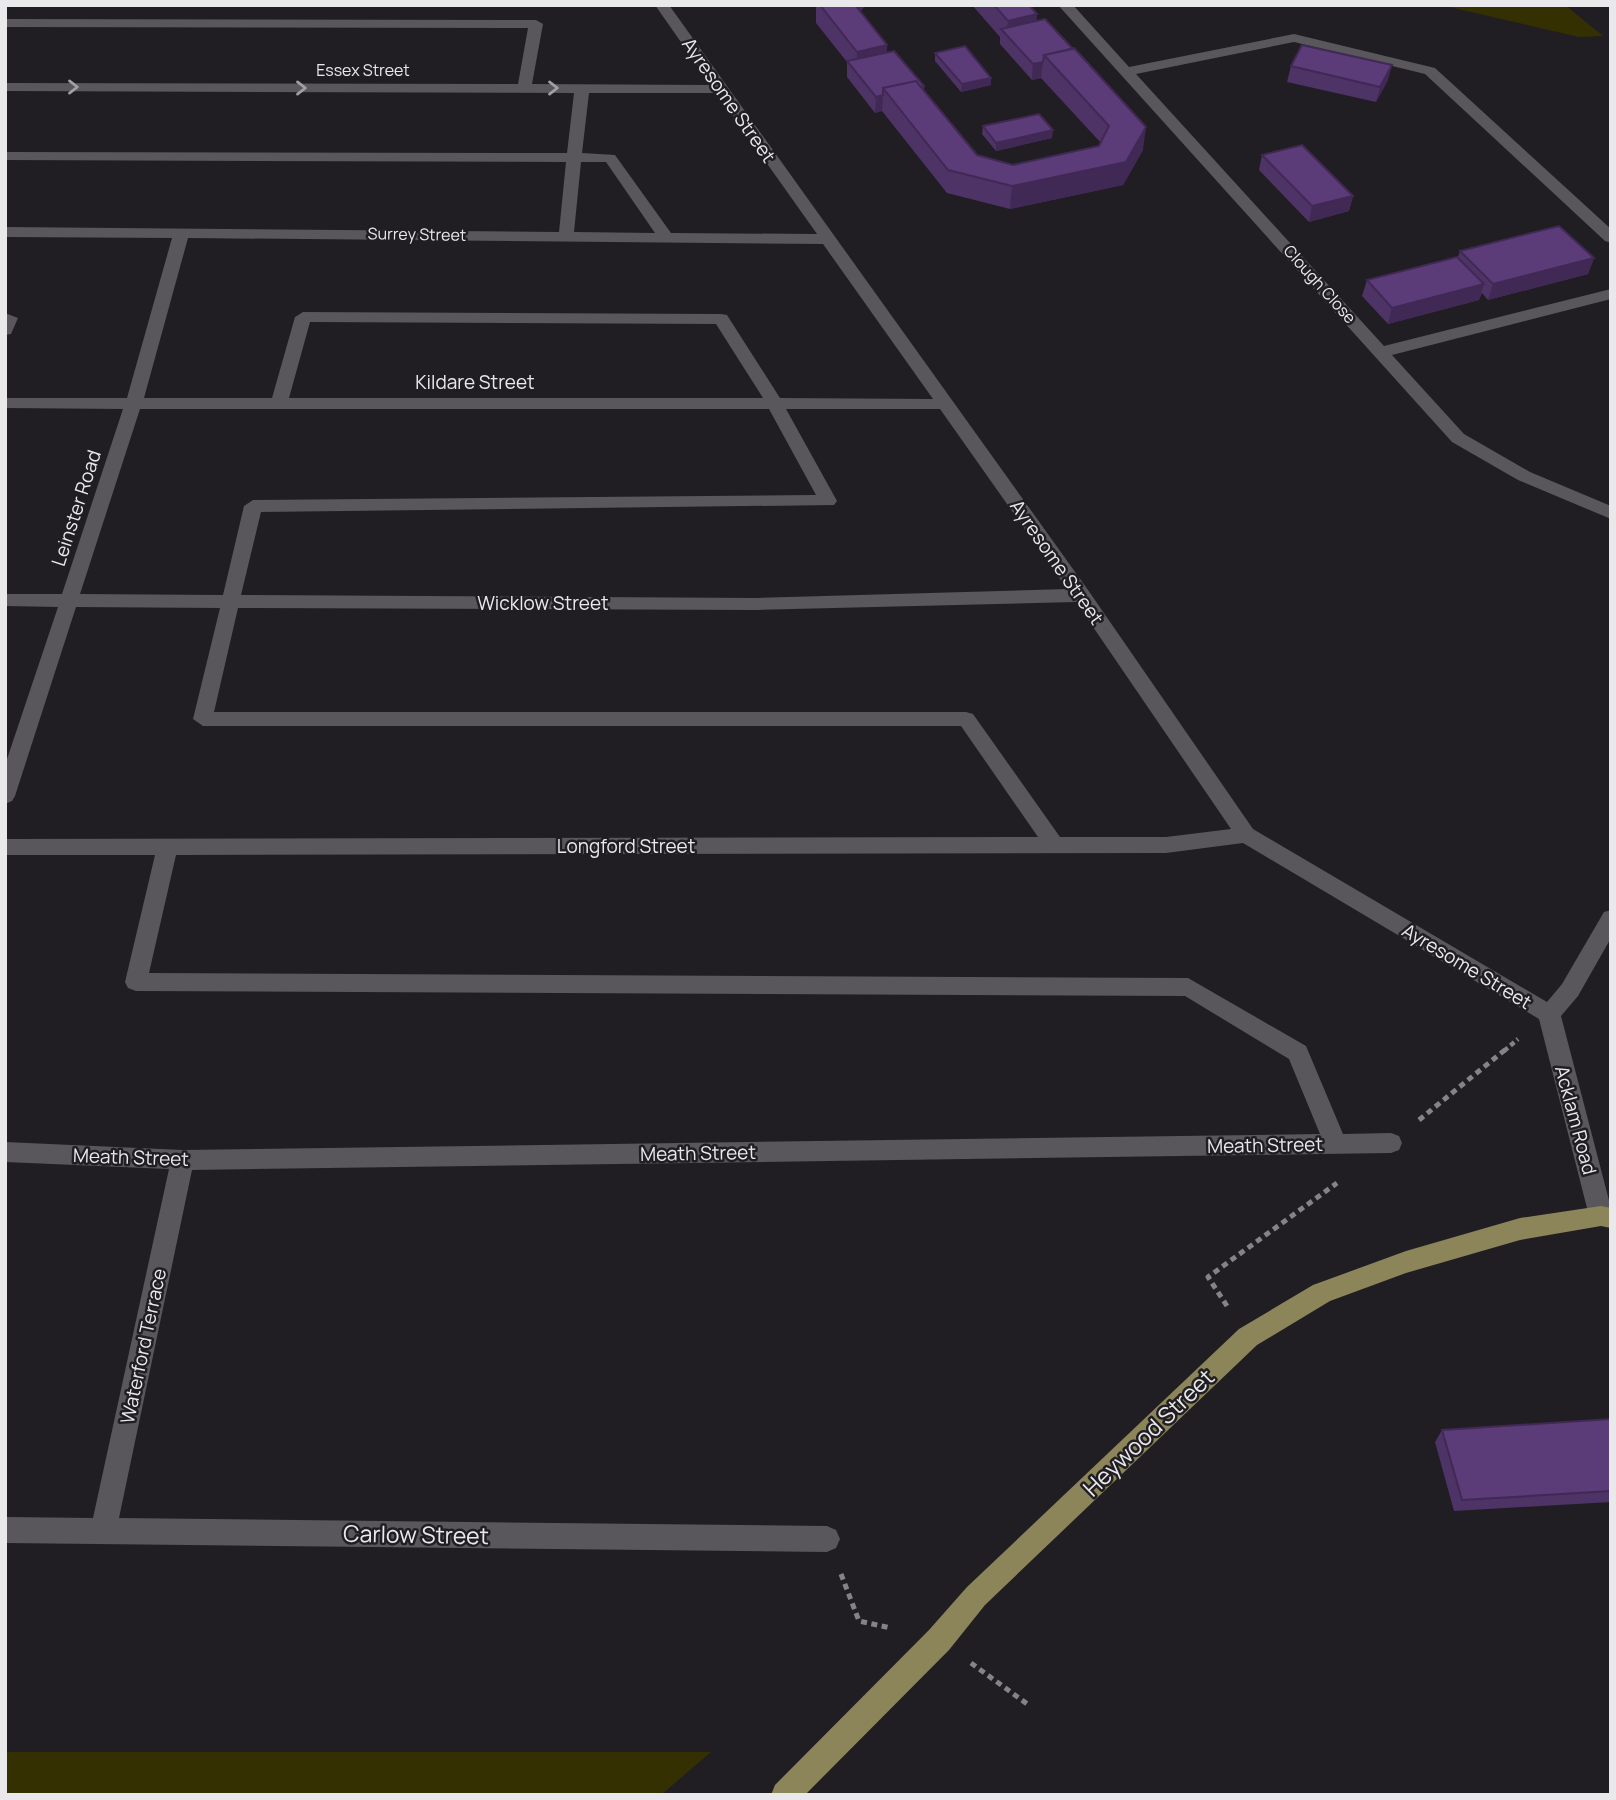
<svg xmlns="http://www.w3.org/2000/svg" width="1616" height="1800" font-family="Manrope,sans-serif">
<style>
.green{fill:#353001}
.lines{fill:none;stroke-linecap:round;stroke-linejoin:round}
.path-far1{stroke:#848387;stroke-width:4.5;stroke-dasharray:5 3.5;stroke-linecap:butt}
.path{stroke:#848387;stroke-width:5;stroke-dasharray:6 4.5;stroke-linecap:butt}
.minor{fill:#59565c;fill-rule:evenodd}
.major{fill:#8b8559;fill-rule:evenodd}
.wall{fill:#4e3367}
.shaded-wall{fill:#402954}
.building{fill:#5b3b78;stroke:#402954;stroke-width:2}
.oneway{stroke:#a19fa4}
.labels{text-anchor:middle;dominant-baseline:central;stroke-width:5;stroke-linejoin:round;paint-order:stroke}
.far-street-label{font-size:16px;fill:#e9e8eb;stroke:#201e23}
.street-label{font-size:19px;fill:#e9e8eb;stroke:#201e23}
.near-street-label{font-size:23px;fill:#e9e8eb;stroke:#201e23}
</style>
<rect width="100%" height="100%" fill="#201e23"/>
<path class="green" d="M1441,5H1565L1603,36L1579,37Z
M5,1752H711L661,1795H5Z"/>
<g class="lines">
<path class="path-far1" d="M1504,1051L1518,1039"/>
<path class="path" d="M1419,1120L1506,1049
M1227,1306L1208,1277L1337,1183
M841,1574L859,1621L891,1628
M971,1663L1030,1706"/>
<path class="minor" d="M655,5H669L1088,590L1253,829L1547,1002L1562,984L1604,912L1611,910V938L1578,996L1561,1016L1611,1208V1220L1601,1226L1593,1223L1589,1216L1539,1019L1243,843L1166,853L176,855L149,973L1188,978L1306,1046L1343,1134L1391,1133L1399,1136L1402,1143L1399,1150L1391,1153L192,1170L119,1518L827,1526L836,1530L840,1539L836,1548L827,1552L5,1543V1517L93,1518L169,1169L5,1162V1142L183,1150L1320,1134L1289,1059L1185,996L136,991L128,988L125,982L155,855H5V839L1038,837L961,726H203L193,719L220,608L76,607L15,796L12,801L5,804V765L58,607L5,606V594H62L123,409L5,408V398H127L172,238L5,237V227L559,232L566,162L5,160V152L567,153L574,93L5,91V83L518,84L528,28L5,27V19L536,20L543,24L532,84L711,85ZM589,93H717L817,234L671,233L615,155L582,153ZM581,162H606L655,233L574,232ZM188,238L823,244L933,399L780,398L727,315L721,314L303,312L295,317L272,398H144ZM310,322L716,324L763,398H289ZM140,409H769L816,495L253,500L244,506L223,595L80,594ZM786,409H940L1067,589L757,598L241,595L261,512L834,505L837,501ZM1076,602L1231,829L1166,837H1060L973,714L966,712H214L238,608L757,610Z
M1058,5H1073L1129,67L1294,34L1435,68L1611,229V243L1605,241L1425,74L1294,42L1136,74L1384,346L1611,289V299L1392,355L1464,434L1530,472L1611,506V519L1518,480L1452,442Z
M5,313L18,318L11,334L5,335Z"/>
<path class="major" d="M1601,1206L1611,1208V1228L1601,1226L1520,1240L1406,1273L1330,1301L1257,1345L985,1605L949,1650L805,1795H771L775,1785L929,1630L967,1587L1239,1329L1313,1285L1406,1251L1520,1218Z"/>
</g>
<path class="wall" d="M816,5H872L864,7L860,12L887,45V52L924,86V90L977,155L1013,165L1099,146L1101,143L1041,78L1032,80L1000,44V37L972,5H1029L1037,14L1036,21L1143,150L1123,185L1010,209L947,193L882,111L875,113L847,77V62L816,23Z
M935,53L991,78V85L961,92L935,61Z
M1291,66L1388,80L1376,102L1287,82Z
M983,126L1052,138L996,151L982,134Z
M1262,155L1353,196L1349,211L1309,222L1259,170Z
M1460,251L1594,258L1588,274L1488,300L1482,293L1479,300L1388,324L1362,296L1367,280L1458,257Z
M1611,1419V1502L1454,1511L1435,1442L1442,1430Z"/>
<path class="shaded-wall" d="M851,5H872L864,7L851,23Z
M1037,14L1035,36L1006,35L1008,21Z
M887,45V68L857,74V52Z
M1043,62L1041,78L1032,80L1033,64Z
M1392,65L1388,80L1376,102L1380,87Z
M991,78V85L961,92L962,84Z
M883,95L882,111L875,113L876,97Z
M1146,127L1143,150L1123,185L1010,209L1012,186Z
M1053,130L1052,138L996,151V143Z
M1353,196L1349,211L1309,222L1312,206Z
M1594,258L1588,274L1488,300L1493,284Z
M1484,284L1479,300L1388,324L1392,308Z"/>
<path class="building" d="M820,5H855L887,45L857,52Z
M994,5H1029L1037,14L1008,21Z
M1045,19L1073,49L1044,55L1043,62L1033,64L1001,29Z
M1302,45L1392,65L1380,87L1291,66Z
M965,46L991,78L962,84L935,53Z
M1074,48L1146,127L1126,162L1012,186L948,170L883,88L916,81L977,155L1013,165L1099,146L1109,126L1044,55Z
M894,51L924,86L921,87L916,81L883,88V95L876,97L847,61Z
M1039,114L1053,130L996,143L983,126Z
M1302,145L1353,196L1312,206L1262,155Z
M1559,226L1594,258L1493,284L1460,251Z
M1457,257L1484,284L1392,308L1367,280Z
M1611,1419V1491L1462,1500L1442,1430Z"/>
<defs><path id="oneway-chevron" d="M-2-3.5L2.5 0L-2 3.5" fill="none" stroke-width="1.6" stroke-linecap="round" stroke-linejoin="round" transform="scale(1.75)"/></defs>
<g class="oneway">
<use href="#oneway-chevron" transform="translate(73 87)"/>
<use href="#oneway-chevron" transform="translate(301 88)"/>
<use href="#oneway-chevron" transform="translate(553 88)"/>
</g>
<g class="labels">
<g class="far-street-label">
<text x="363" y="70">Essex Street</text>
<text transform="translate(417 234) rotate(1)">Surrey Street</text>
<text transform="translate(1320 284) rotate(48)">Clough Close</text>
</g>
<g class="street-label">
<text transform="translate(729 100) rotate(55)">Ayresome Street</text>
<text x="475" y="382">Kildare Street</text>
<text transform="translate(76 508) rotate(-72)">Leinster Road</text>
<text transform="translate(1057 562) rotate(55)">Ayresome Street</text>
<text x="543" y="603">Wicklow Street</text>
<text x="626" y="846">Longford Street</text>
<text transform="translate(1467 966) rotate(31)">Ayresome Street</text>
<text transform="translate(1576 1120) rotate(75)">Acklam Road</text>
<text transform="translate(1265 1145) rotate(-1)">Meath Street</text>
<text transform="translate(698 1153) rotate(-1)">Meath Street</text>
<text transform="translate(131 1157) rotate(2)">Meath Street</text>
<text transform="translate(143 1346) rotate(-78)">Waterford Terrace</text>
</g>
<g class="near-street-label">
<text transform="translate(1148 1432) rotate(-44)">Heywood Street</text>
<text transform="translate(416 1534) rotate(1)">Carlow Street</text>
</g>
</g>
<rect width="1616" height="1800" fill="none" stroke="#e9e8eb" stroke-width="14"/>
</svg>
